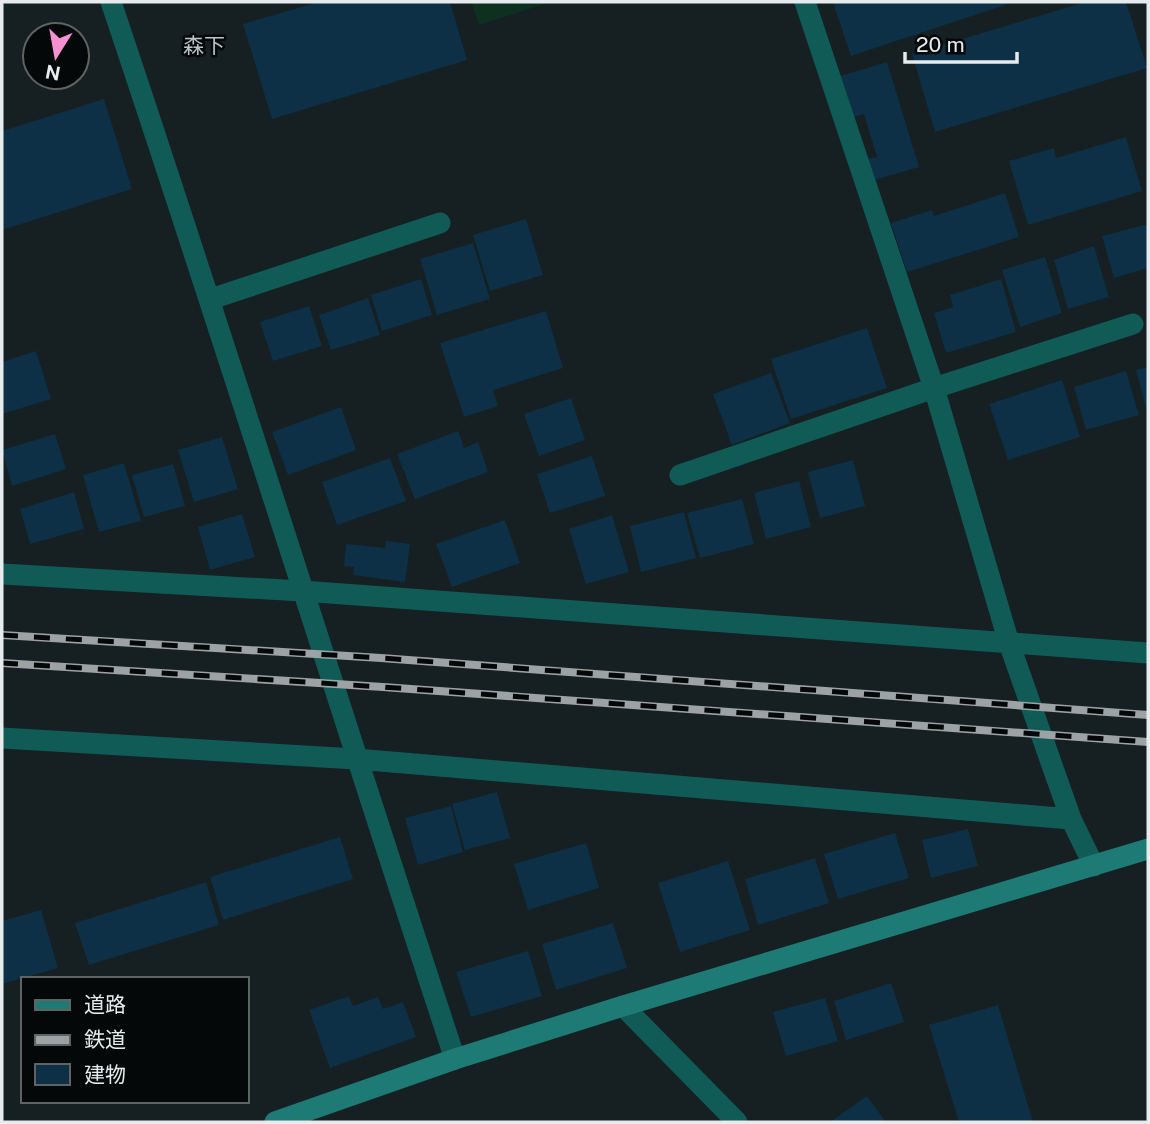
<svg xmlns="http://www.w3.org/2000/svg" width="1150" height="1124" font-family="'Public Sans','Noto Sans JP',sans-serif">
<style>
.green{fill:#0d3021}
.building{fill:#0d3046}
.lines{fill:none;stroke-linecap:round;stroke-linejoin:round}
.street{stroke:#105b56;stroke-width:21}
.secondary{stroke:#1d7a75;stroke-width:21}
.rail-casing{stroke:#9da3a5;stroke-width:8}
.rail{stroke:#050809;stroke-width:5;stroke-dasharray:16;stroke-linecap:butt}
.labels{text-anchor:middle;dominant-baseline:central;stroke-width:5;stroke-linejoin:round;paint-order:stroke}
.quarter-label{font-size:21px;fill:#bac5c8;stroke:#050809}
</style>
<rect width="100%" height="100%" fill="#161f21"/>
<path class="green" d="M471,2H551L479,25Z"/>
<path class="building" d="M319,2H450L467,60L272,119L243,24Z
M833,2H1014L851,56Z
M1085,2H1126L1147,68L935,132L912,54Z
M887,62L919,167L874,180L868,159L877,157L864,114L854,117L841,76Z
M104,99L132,189L2,230V131Z
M1126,137L1142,191L1028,225L1009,161L1054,148L1056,158Z
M1005,193L1019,237L907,272L891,223L932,210L934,216Z
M526,219L543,275L490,291L473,235Z
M1148,224V268L1114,278L1102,236Z
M473,243L490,299L437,315L420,259Z
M1094,246L1109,297L1068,309L1054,260Z
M1045,257L1062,313L1020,327L1002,270Z
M421,279L432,315L382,331L371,295Z
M1001,279L1016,332L946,353L934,313L953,307L950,295Z
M368,298L380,335L331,350L319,315Z
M309,306L322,346L273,361L260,322Z
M546,311L563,368L493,390L498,406L464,417L440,343Z
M867,328L887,388L791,419L771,359Z
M36,351L51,399L2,414V362Z
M1148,367V412H1147L1136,370Z
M1126,371L1139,415L1086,430L1074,387Z
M771,373L790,423L732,445L713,394Z
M1062,380L1080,437L1008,460L989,404Z
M571,398L585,440L539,456L524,414Z
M341,407L356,450L288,475L272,432Z
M458,431L464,448L478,442L488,472L415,499L397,454Z
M55,434L66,469L12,486L2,450Z
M222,437L238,489L194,502L178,450Z
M592,456L605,496L550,513L537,474Z
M390,458L406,501L337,525L322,482Z
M853,460L865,506L820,518L808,472Z
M124,463L141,521L99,532L83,475Z
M173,464L185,506L144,517L132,475Z
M799,481L811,527L766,539L754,493Z
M74,492L84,529L30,544L20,509Z
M742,499L754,544L700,558L687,513Z
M684,512L696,558L641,572L630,526Z
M242,514L255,557L210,570L198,527Z
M612,515L629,572L586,584L569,529Z
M505,520L520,563L452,587L436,544Z
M386,541L410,544L405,582L353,575L354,567L344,566L346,544L385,548Z
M497,792L510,838L465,850L452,804Z
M451,806L463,852L418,865L405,818Z
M968,829L978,866L931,878L922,840Z
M895,833L909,878L838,899L824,854Z
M340,837L353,879L223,920L210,877Z
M586,843L599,888L528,910L514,864Z
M815,858L829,903L758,925L745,879Z
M728,861L750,930L680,952L658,883Z
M206,882L219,925L89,965L75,923Z
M41,910L58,968L2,984V921Z
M613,923L627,968L556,990L542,944Z
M528,951L542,996L471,1017L456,972Z
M891,983L904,1022L846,1040L834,1001Z
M349,996L353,1006L378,997L383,1009L403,1002L416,1037L330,1068L309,1010Z
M825,998L838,1041L786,1056L773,1012Z
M998,1005L1033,1122H959L929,1025Z
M867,1096L886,1122H830Z"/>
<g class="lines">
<path class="street" d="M111,2C229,353 339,707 455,1059
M805,2L934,388L1009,643L1071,819
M211,299L440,223
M680,475L934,388L1133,324
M2,574L302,591L1148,653
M2,738L356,759L1071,819L1094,866
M623,1006L737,1122"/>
<path class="secondary" d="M275,1122L455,1059L623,1006L1148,849"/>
<g class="rail-casing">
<path id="rail" d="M2,635L381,658L1148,715
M2,663L383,687L1148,742"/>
</g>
<use href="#rail" class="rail"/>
</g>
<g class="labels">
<g class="quarter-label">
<text x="204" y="45">森下</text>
</g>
</g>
<rect width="1150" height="1124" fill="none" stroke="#e6ebed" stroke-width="7"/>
<rect x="21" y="977" width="228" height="126" fill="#050809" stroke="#5f6364" stroke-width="2"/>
<rect x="35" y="1000" width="35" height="10" fill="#1d7a75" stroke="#5f6364" stroke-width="2"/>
<text x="84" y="1012" font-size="21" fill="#e6ebed">道路</text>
<rect x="35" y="1035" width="35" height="10" fill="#9da3a5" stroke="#5f6364" stroke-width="2"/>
<text x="84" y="1047" font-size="21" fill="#e6ebed">鉄道</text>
<rect x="35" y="1064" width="35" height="21" fill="#0d3046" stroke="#5f6364" stroke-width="2"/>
<text x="84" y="1082" font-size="21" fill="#e6ebed">建物</text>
<g transform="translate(56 56) rotate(191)"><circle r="33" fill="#050809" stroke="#5f6364" stroke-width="2"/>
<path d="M0-5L12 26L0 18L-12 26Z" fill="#f590d1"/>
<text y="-10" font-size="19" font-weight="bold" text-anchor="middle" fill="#e6ebed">N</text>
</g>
<path d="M905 52v10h112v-10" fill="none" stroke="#e6ebed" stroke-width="3.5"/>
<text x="916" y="52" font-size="21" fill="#e6ebed" stroke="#050809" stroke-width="5" paint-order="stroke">20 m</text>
</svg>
